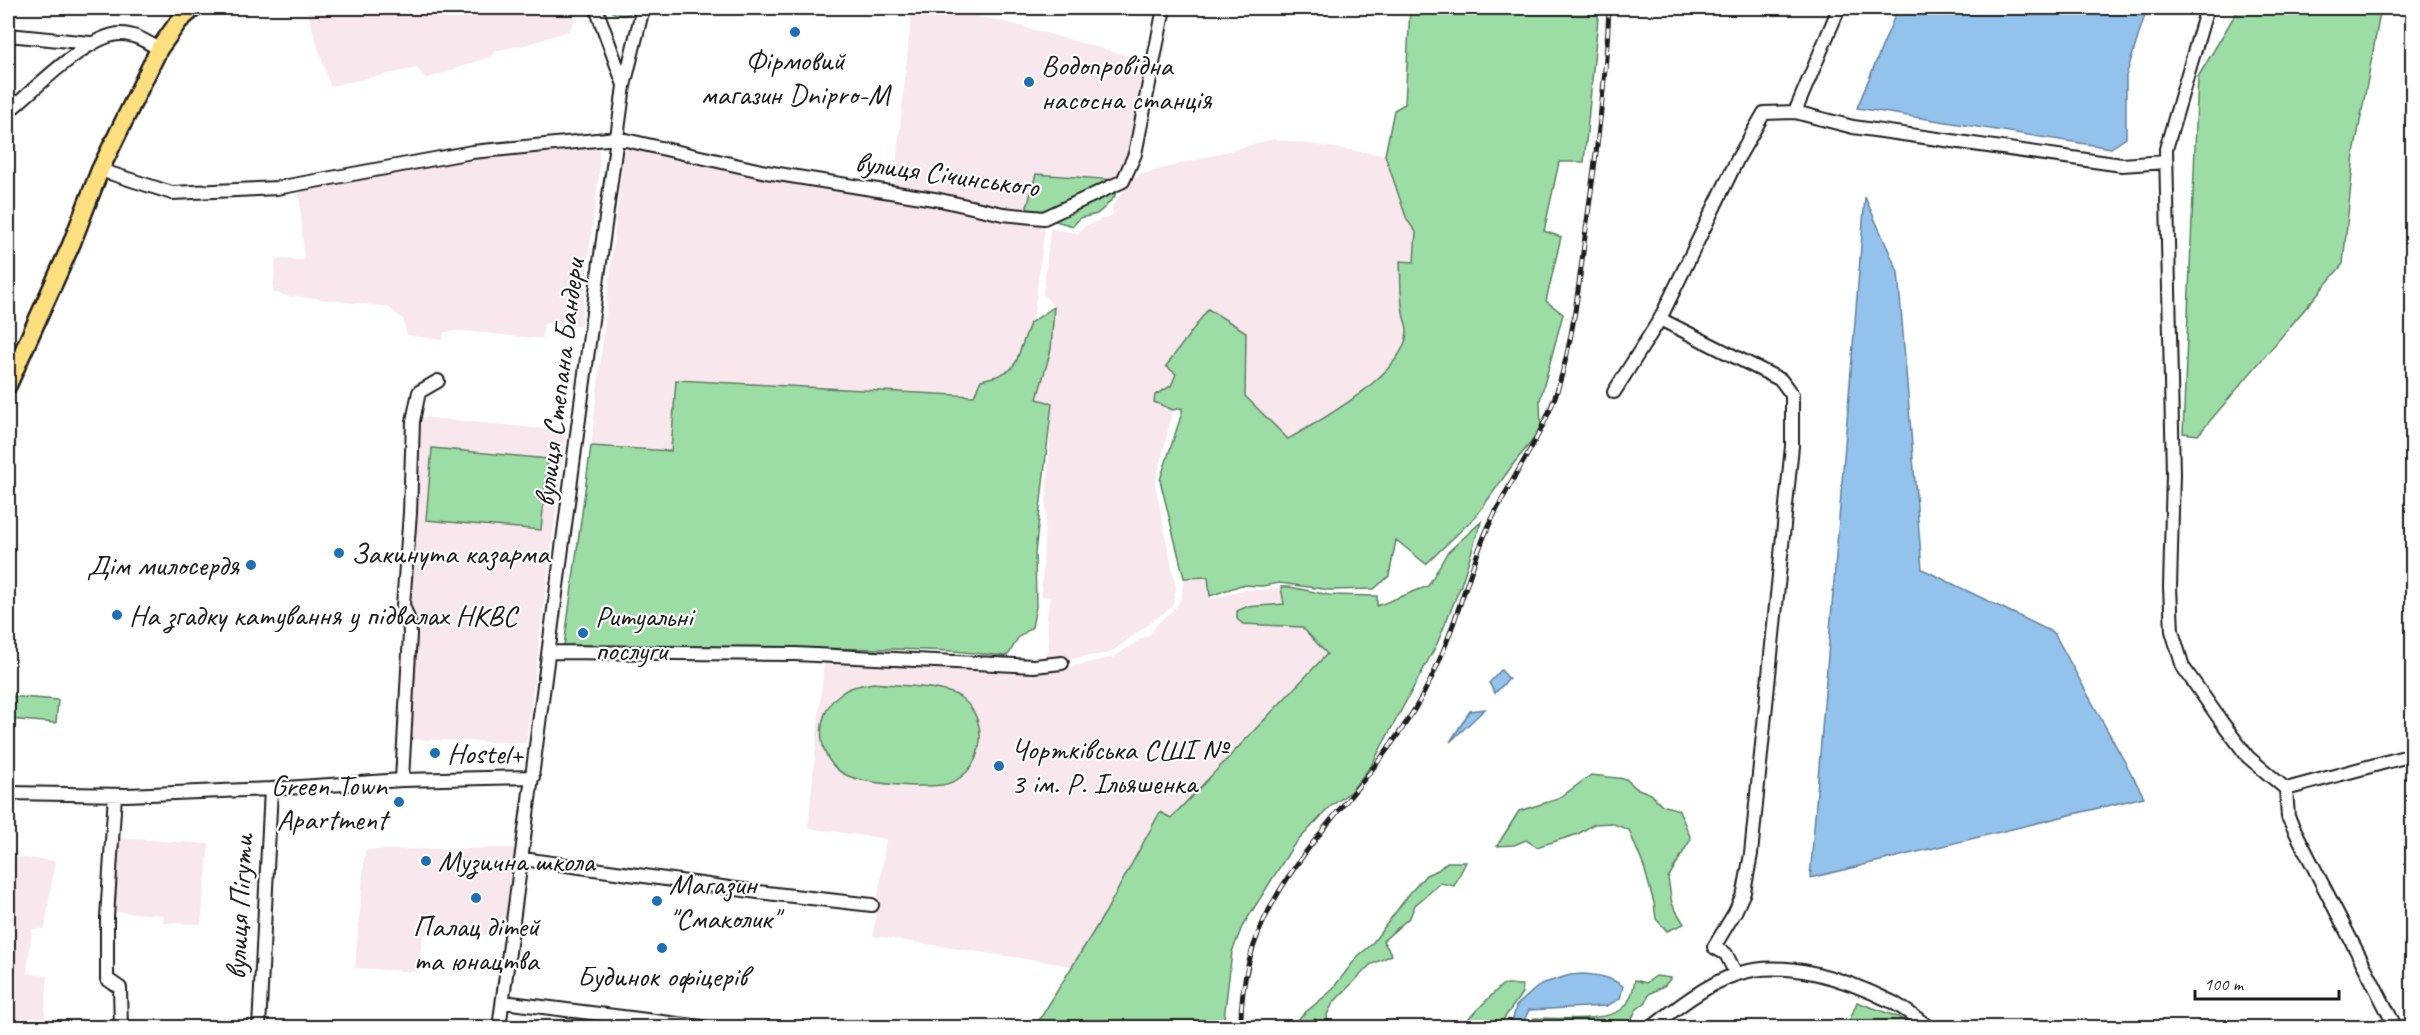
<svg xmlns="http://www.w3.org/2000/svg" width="2420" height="1035" font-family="Caveat,sans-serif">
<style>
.built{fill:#f8e7ed}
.green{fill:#9cdda6;stroke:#5c7c61;stroke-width:1.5}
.water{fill:#93c2ed;stroke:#638099;stroke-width:1.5}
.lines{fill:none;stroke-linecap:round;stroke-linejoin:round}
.minor-casing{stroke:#1c1c1c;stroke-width:16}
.major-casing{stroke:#1c1c1c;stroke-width:21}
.minor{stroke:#fff;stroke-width:12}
.major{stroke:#fedf80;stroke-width:16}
.rail-casing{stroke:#1c1c1c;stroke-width:5}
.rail{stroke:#fff;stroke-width:3;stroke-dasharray:9;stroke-linecap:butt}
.poi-dot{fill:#1f6fb2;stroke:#fff;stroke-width:2}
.labels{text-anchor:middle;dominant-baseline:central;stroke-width:4.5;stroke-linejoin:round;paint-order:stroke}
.poi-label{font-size:30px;fill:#1c1c1c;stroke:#fff;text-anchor:start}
.street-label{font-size:30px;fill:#1c1c1c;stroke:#fff}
</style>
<rect width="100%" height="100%" fill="#fff"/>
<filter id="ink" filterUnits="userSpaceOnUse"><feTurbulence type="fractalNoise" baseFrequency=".0167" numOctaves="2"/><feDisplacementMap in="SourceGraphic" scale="12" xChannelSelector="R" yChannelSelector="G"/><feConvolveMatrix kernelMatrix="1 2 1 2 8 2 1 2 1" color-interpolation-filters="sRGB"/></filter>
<g filter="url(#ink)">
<path class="built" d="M306,8H581L569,31L525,45L495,51L492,56L426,79L417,68L330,86Z
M912,8H939L1005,22L1147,61L1125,161L1120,179L1036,174L1026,211L1007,210L894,187Z
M1273,139L1385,155L1407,220L1416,232L1414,263L1401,261L1403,313L1407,331L1404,346L1395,362L1355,399L1288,440L1245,396L1246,332L1166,367L1176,374L1171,386L1155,395L1154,402L1173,410L1155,484L1176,588L1172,607L1110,653L1042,663V659L1049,650L1047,619L1050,597L1041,596L1052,403L1037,400L1051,349L1054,307L1043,294L1050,229L1078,233L1085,226L1113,215L1112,207L1132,179L1139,175Z
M599,144V174L580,326L544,323L542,339L462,331L444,332L443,340L407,335L403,319L388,307L295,296L290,297L273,292L276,259L304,260L299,188L437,164L546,148Z
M626,146L1042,223L1045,227L1023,399L676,380L671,451L591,446L624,150Z
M420,417L566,431L526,743L407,739L406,602Z
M1208,577L1210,596L1212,599L1242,590H1262L1281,587L1284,604L1246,607L1244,624L1302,627L1327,654L1170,818L1159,812L1105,913L1072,966L873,936L886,839L808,828L824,663L894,662L1056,670L1114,657L1142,638L1148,636L1159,622L1176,607L1181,599L1184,578Z
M118,838L209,844L201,924L163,923L164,915L112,912Z
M518,848L506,935H423L417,972L355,968L365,850Z
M8,856L55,861L45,929H32L27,973L48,976L44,1024L8,1022Z"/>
<path class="green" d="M608,8H633L630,13C622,18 613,14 608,8Z
M1410,8H1599L1584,162H1559L1544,231L1561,237L1546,301L1563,314L1540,400L1541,430L1514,463L1477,515L1426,564L1396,540L1389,576L1374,589L1330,590L1280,583L1262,586L1241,585L1210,596L1208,577L1184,578L1160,480L1182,413V408L1173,410L1154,402L1155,395L1171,386L1176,374L1166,366L1208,309L1246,332L1245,396L1288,439C1320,421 1408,372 1407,330C1407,324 1403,318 1403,312C1400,295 1401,278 1400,261L1414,262L1416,232L1407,220L1385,155L1394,110L1405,104Z
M2239,8H2381L2354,154L2343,264L2198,435L2183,433L2198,77Z
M1036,174L1116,180C1089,193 1058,216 1026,211Z
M1115,189V196L1105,207L1097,214L1080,218L1073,226L1052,220Z
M1054,307L1051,349L1037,399L1052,403L1035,553L1036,607L1032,627L1018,638L1009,654L1005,656L953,651L896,649L564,646L591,446L671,451L676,380L974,396L981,380L997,376L1010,370L1016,362L1030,323Z
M432,448L548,459L541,530L426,520Z
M1481,522L1461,585L1437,644L1371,766L1350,792L1330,807L1293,846L1242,927L1232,952L1223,1027H1035L1105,913L1160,812L1171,818L1327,654L1302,627L1243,624L1237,619V611L1246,607L1284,604L1281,587H1290L1329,595L1377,596V606L1428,586L1447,553Z
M874,683C897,686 942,685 960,697C994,721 983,778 942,785C921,788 865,784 846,775C816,761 813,714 840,694C850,686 862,685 874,683Z
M8,696L58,700L56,723L8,719Z
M1591,775L1626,779L1636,788L1651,794L1662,805L1679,810L1691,839L1668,878L1672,904L1684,924L1667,931L1656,919L1654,903L1644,867L1629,830L1611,823L1594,824L1578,834L1537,847L1526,840L1514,845L1497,846L1519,811L1558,799Z
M1447,862H1466L1454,886L1441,883L1415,905L1410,917L1383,941L1392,955L1370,965L1333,1003L1327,1015L1328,1027H1322L1315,1019L1293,1027L1301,1016L1330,992L1358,956L1371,945L1410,893L1426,875L1438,870Z
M1656,976L1671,978L1664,986L1649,994L1646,1002L1636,1010L1628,1027H1530L1534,1018C1555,1018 1605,1022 1622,1009C1631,1002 1633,990 1635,980L1646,983Z
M1502,985H1522V993L1498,1027H1460Z
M1857,1002L1898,1017L1915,1027H1847Z"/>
<path class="water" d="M1898,8H2147L2126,76V138L2111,148L1857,108Z
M1865,197L1898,272L1922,569L2054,633L2144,797L1810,878Z
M1501,670L1509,679L1495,693L1489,683Z
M1485,709L1450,742L1470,711Z
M1583,974C1598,975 1610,977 1623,986L1620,999L1606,1006L1529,1010L1521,1027H1501L1513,1019L1516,1006L1541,984L1570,975Z"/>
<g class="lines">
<g class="minor-casing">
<path id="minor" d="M596,8L624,85
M2207,8L2166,149L2173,474L2170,587L2172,631L2183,667L2221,721L2248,757L2286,789L2288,817L2396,1028
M8,35L90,43
M8,112C33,91 88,34 121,34C135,34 147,42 159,49
M1795,112L1839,8
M100,170L172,193L277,188L472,152L617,138L766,172L940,200L1003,214L1033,217L1044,218L1123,181L1135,154L1164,8
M1660,319L1738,158L1764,113L1795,112L1853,127L2122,165L2166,162
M1614,392L1660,319L1781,380L1792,395V446L1751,854L1744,892L1735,912L1714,947L1726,954L1736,974
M549,652L795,654L1034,666L1062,663
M402,780L410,634L409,621L403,605L410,513L413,421L419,392L438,381
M2286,789L2412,755
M8,793L127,795L271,789L402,780L533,777
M115,795L107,917V979L120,988L121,1028
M523,859L758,892L872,905
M503,1002L710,1028
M259,1028L271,789
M499,1028L590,335L624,86L643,8
M1651,1028C1675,1009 1708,983 1737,974C1786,958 1848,980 1892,1002C1905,1009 1918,1019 1930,1028"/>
</g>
<g class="major-casing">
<path id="major" d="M8,385L71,245L100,170L159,49L179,21L194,8"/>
</g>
<use href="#minor" class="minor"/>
<use href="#major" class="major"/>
<g class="rail-casing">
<path id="rail" d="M1241,1028C1238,877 1369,805 1429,683C1453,635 1465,582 1486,532C1507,483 1542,439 1558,388C1574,336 1579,282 1586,229C1596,155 1606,82 1609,8"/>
</g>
<use href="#rail" class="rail"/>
</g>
</g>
<g class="poi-dot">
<circle cx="795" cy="32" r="6"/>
<circle cx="1029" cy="82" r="6"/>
<circle cx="339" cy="553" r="6"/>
<circle cx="251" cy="565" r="6"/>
<circle cx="117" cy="615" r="6"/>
<circle cx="583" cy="633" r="6"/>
<circle cx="435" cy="753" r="6"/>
<circle cx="999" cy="766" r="6"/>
<circle cx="399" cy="802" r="6"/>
<circle cx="426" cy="861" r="6"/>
<circle cx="476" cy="898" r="6"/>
<circle cx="657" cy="901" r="6"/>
<circle cx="662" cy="948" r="6"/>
</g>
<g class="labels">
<g class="poi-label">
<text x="795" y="60" text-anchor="middle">Фірмовий<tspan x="795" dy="34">магазин Dnipro-M</tspan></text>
<text x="1041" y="65">Водопровідна<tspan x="1041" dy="34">насосна станція</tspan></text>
<text x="351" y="553">Закинута казарма</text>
<text x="239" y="565" text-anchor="end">Дім милосердя</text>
<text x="129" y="615">На згадку катування у підвалах НКВС</text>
<text x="595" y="616">Ритуальні<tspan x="595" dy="34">послуги</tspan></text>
<text x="1011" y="749">Чортківська СШІ №<tspan x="1011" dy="34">3 ім. Р. Ільяшенка</tspan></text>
<text x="447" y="753">Hostel+</text>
<text x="387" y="785" text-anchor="end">Green Town<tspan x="387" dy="34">Apartment</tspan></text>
<text x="438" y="861">Музична школа</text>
<text x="669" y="884">Магазин<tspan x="669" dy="34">"Смаколик"</tspan></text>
<text x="476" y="926" text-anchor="middle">Палац дітей<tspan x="476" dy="34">та юнацтва</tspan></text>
<text x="662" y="976" text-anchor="middle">Будинок офіцерів</text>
</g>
<g class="street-label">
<text transform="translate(947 174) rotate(8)">вулиця Січинського</text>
<text transform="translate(559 383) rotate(-83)">вулиця Степана Бандери</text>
<text transform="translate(239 907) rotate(-87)">вулиця Пігути</text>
</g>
</g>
<rect width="2420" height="1035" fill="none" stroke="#fff" stroke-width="30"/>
<rect x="15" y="15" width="2390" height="1005" fill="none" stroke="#1c1c1c" stroke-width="2" filter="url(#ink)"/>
<path d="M2195 990v9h144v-9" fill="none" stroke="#1c1c1c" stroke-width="3"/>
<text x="2204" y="990" font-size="18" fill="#1c1c1c" stroke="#ffffff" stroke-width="4.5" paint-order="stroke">100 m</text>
</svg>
